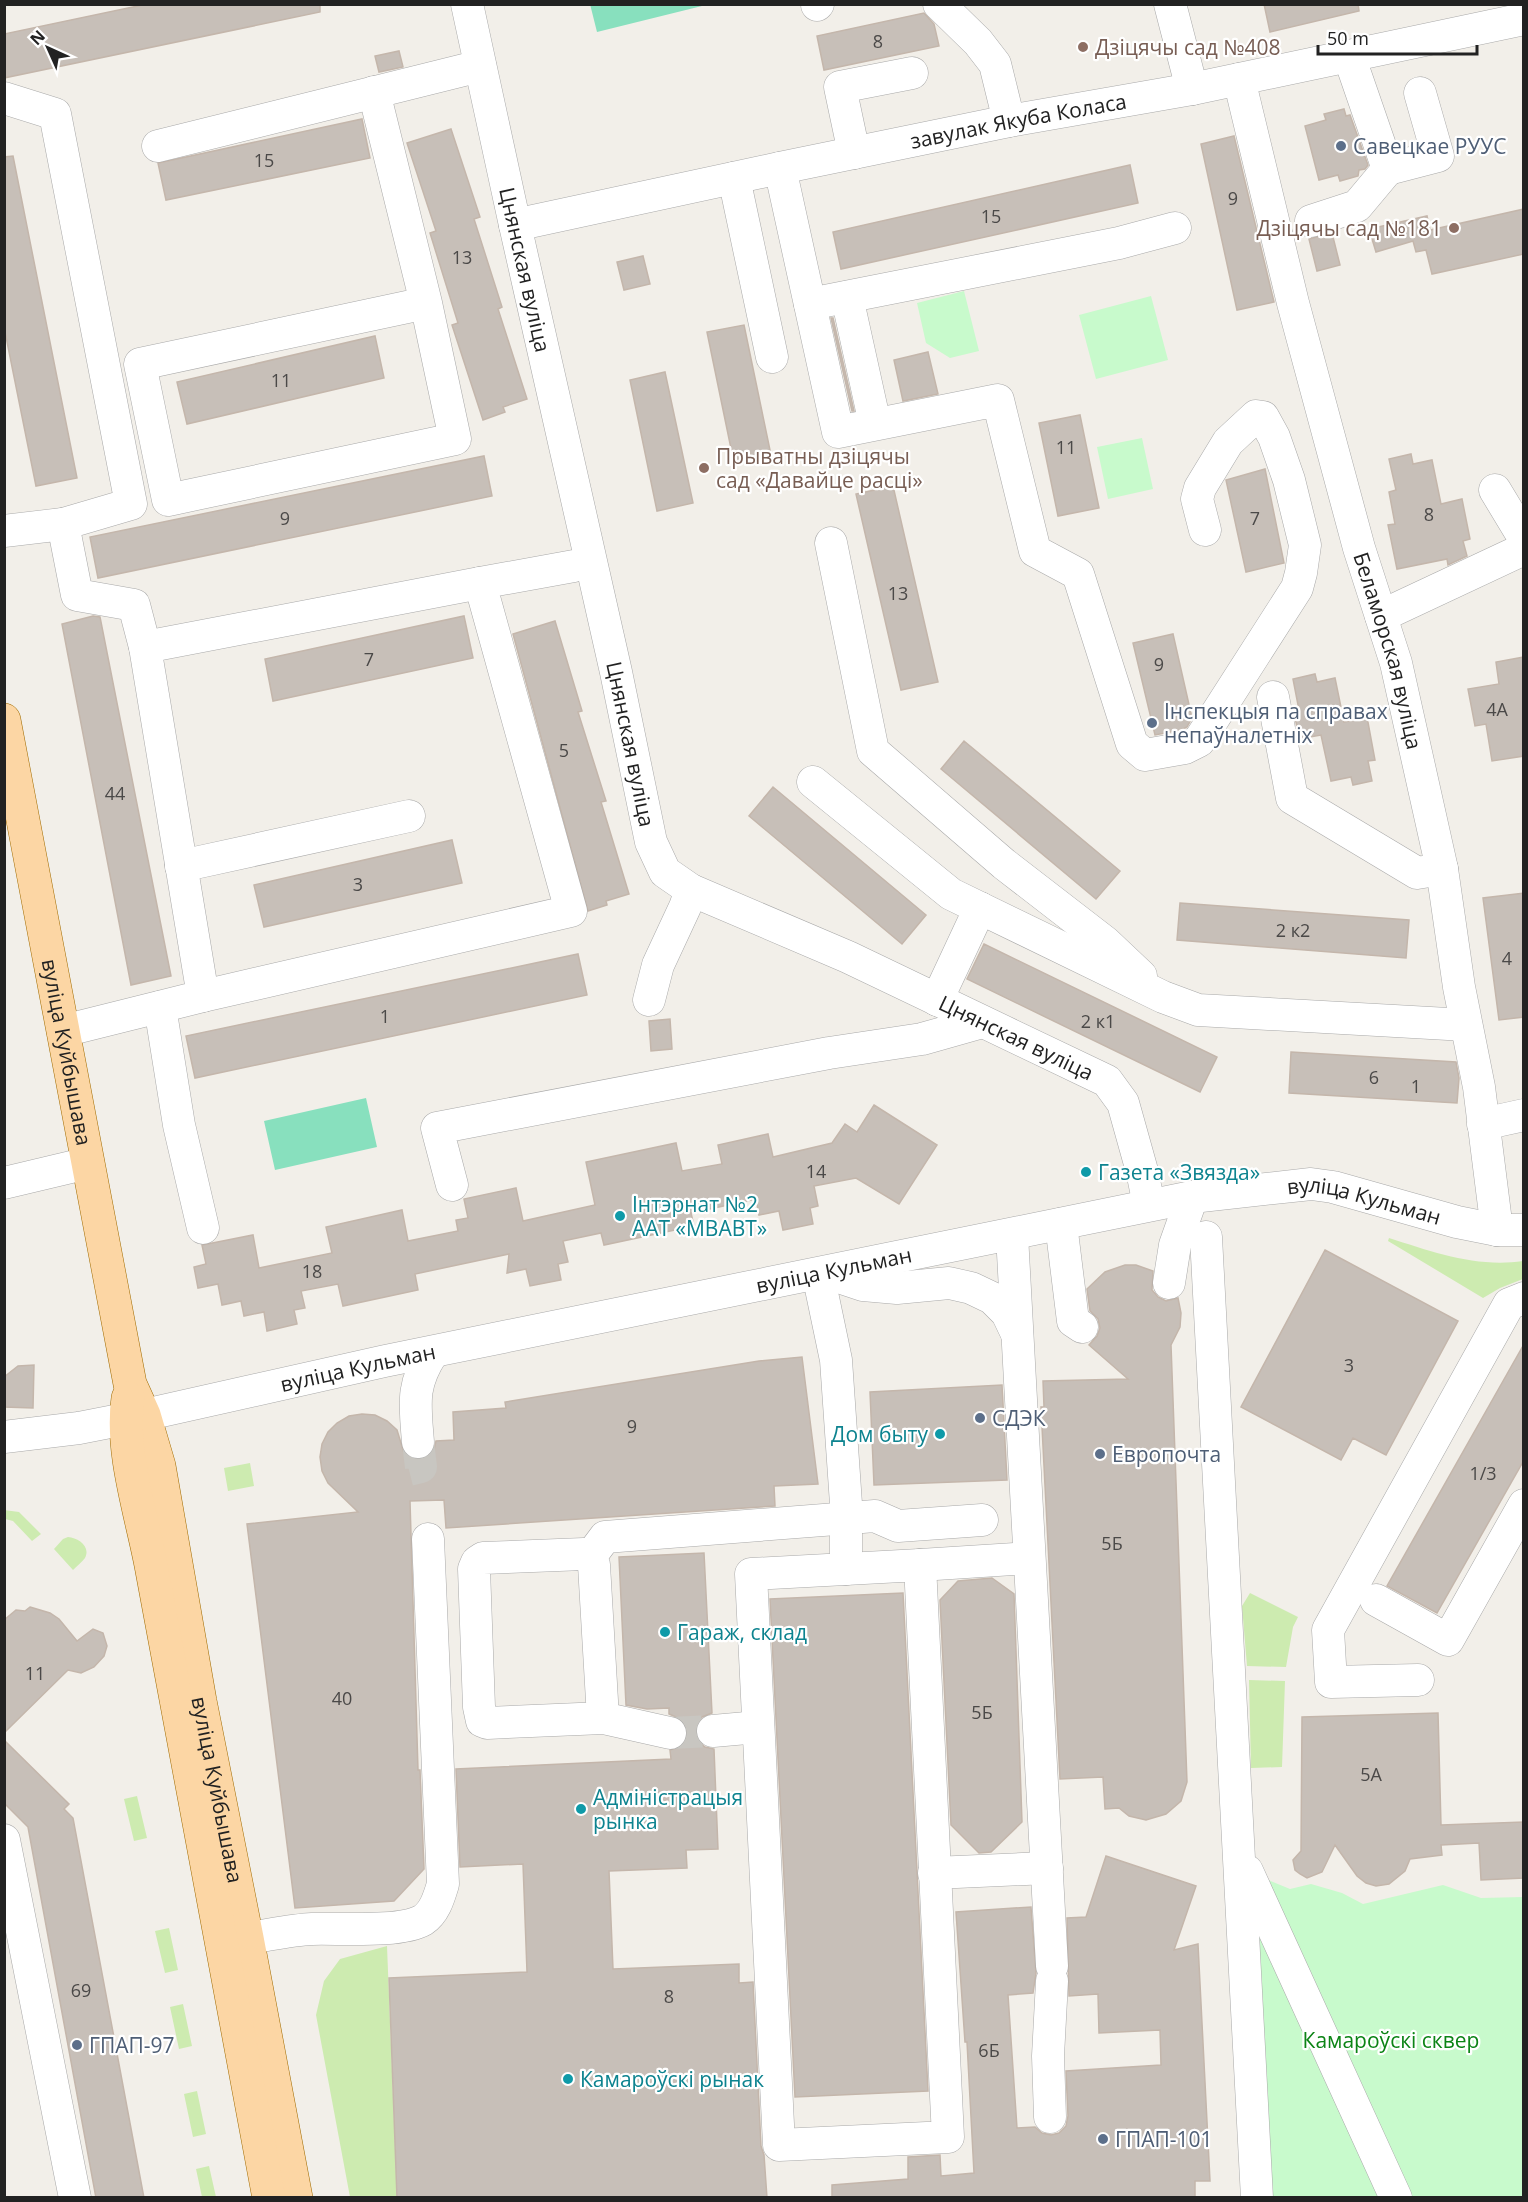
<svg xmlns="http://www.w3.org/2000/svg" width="1528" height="2202" font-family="'Open Sans',sans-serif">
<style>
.grass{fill:#cdebb0}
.park{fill:#c8facc}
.pitch{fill:#88e0be}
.building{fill:#c7bfb8;stroke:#c4b6ab;stroke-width:1.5}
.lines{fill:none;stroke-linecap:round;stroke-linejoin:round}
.minor-tunnel{stroke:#c8c6c1;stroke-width:32;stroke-dasharray:32 16;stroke-linecap:butt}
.minor-casing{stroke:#a9a9a9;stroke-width:33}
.major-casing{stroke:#a06b00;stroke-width:34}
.minor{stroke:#fff;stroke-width:32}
.major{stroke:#fcd6a4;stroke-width:33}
.education-dot{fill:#8d6e63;stroke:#fff;stroke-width:2}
.service-dot{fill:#5c6f8a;stroke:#fff;stroke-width:2}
.culture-dot{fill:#0f9aa8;stroke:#fff;stroke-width:2}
.labels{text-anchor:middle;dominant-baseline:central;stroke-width:4.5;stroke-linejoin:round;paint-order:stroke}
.number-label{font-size:18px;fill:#4b4948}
.education-label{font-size:21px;fill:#785e54;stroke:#fff;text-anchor:start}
.street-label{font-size:21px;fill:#222;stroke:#fff}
.service-label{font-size:21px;fill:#4e5e75;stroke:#fff;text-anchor:start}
.culture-label{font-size:21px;fill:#0d838f;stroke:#fff;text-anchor:start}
.park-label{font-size:21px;fill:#0c8416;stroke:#fff}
</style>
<rect width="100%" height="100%" fill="#f2efe9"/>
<path class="grass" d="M1389,1238C1433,1252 1477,1268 1523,1261V1279L1500,1288L1483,1298L1388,1241Z
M250,1463L254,1486L228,1491L224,1468Z
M4,1510L19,1512L41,1534L32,1541L13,1521L5,1519Z
M68,1537C78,1538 91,1546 85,1558C82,1562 77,1566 73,1570L54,1549L63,1539Z
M1250,1593L1298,1617L1293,1627L1286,1667L1247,1666L1242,1606Z
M1249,1680L1285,1681L1282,1767L1251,1768Z
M137,1796L147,1838L134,1841L124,1799Z
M169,1928L178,1970L165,1973L155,1931Z
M387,1946L397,2197H350L316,2015L324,1981L340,1959Z
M183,2004L192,2046L179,2049L170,2007Z
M197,2091L206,2134L193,2137L184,2094Z
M209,2166L216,2197H202L196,2169Z"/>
<path class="park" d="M964,291L979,351L950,358L926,343L917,303Z
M1151,296L1168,360L1096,379L1079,315Z
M1142,438L1153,489L1108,499L1097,447Z
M1249,1872L1290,1889L1311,1884L1342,1893L1363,1904L1443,1885L1481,1898L1523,1897V2197H1270Z"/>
<path class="pitch" d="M590,4H706V5L597,32Z
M366,1098L377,1147L275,1170L264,1121Z"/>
<path class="building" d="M147,4H320V12L4,78V34Z
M1264,4H1358L1359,11L1270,32Z
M924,13L934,24L939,46L824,70L817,36Z
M399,51L403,67L379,72L375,56Z
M1344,109L1346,116L1350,115L1368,165L1365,169L1359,170L1358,176L1340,181L1338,175L1319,180L1305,126L1326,120L1324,114Z
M362,119L370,158L166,200L158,163Z
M451,129L480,217L474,219L502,307L498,309L527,399L503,407L505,412L483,420L452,325L458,323L430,233L436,231L407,143Z
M1234,136L1274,302L1237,310L1201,144Z
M13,156L77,478L36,486L4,327V157Z
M1130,165L1138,203L841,269L833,232Z
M1524,209V254L1432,274L1426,250L1416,252L1413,241L1376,252L1369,229L1427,216L1430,230Z
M1332,233L1340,265L1317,271L1309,239Z
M643,256L650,284L624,290L617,262Z
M831,318H833L854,411H852Z
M744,325L771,455L734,463L707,332Z
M375,336L384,378L187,424L177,382Z
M928,352L938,394L903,401L894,360Z
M665,372L693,503L657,511L630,380Z
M1080,415L1099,508L1058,516L1039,423Z
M1411,454L1413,464L1432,460L1441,504L1462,499L1470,539L1463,541L1467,556L1448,565L1447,559L1397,569L1388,525L1395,524L1389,492L1396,490L1389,459Z
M484,456L492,496L98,578L90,537Z
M1265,469L1284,563L1246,572L1226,480Z
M893,486L938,682L901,690L856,494Z
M93,616L100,617L171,976L131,985L62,624Z
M464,616L473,658L273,701L265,659Z
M555,621L582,711L578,712L606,801L601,802L629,894L606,901L607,905L588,911L513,634Z
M1173,634L1192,718L1187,727L1181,730L1155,735L1133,643Z
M1524,657V756L1492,761L1486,724L1475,726L1468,689L1499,684L1496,662Z
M1315,674L1317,682L1335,678L1344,722L1367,717L1375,760L1368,761L1372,781L1353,785L1351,777L1331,781L1321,735L1299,739L1294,711L1299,710L1293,679Z
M964,741L1120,871L1096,899L941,769Z
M773,787L926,915L902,944L749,816Z
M452,840L462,883L264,927L254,885Z
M1524,893V1017L1499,1020L1483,898Z
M1180,903L1409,920L1406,958L1177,940Z
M984,944L1217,1057L1200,1092L967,979Z
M578,954L587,995L195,1078L186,1036Z
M670,1019L672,1049L651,1051L649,1021Z
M1291,1052L1456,1062L1459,1078L1457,1103L1289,1093Z
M874,1105L937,1145L899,1204L856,1178L814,1186L818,1206L810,1208L813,1224L783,1230L779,1211L759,1215L756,1199L691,1213L694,1226L604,1245L601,1233L563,1241L568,1262L558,1264L561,1280L530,1286L526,1269L507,1273L509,1254L415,1274L418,1290L343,1306L338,1284L301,1291L305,1308L294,1310L297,1324L267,1331L264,1312L244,1316L241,1301L222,1305L218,1284L198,1288L194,1267L206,1264L202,1245L253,1235L259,1268L332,1253L326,1227L402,1210L408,1241L458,1231L456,1220L468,1218L464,1199L516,1188L523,1221L595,1205L586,1162L676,1143L682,1171L722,1164L718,1145L768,1134L773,1157L832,1143L845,1124L857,1132Z
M1325,1250L1458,1321L1386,1455L1353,1438L1341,1460L1241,1407Z
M1125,1265H1136L1153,1271L1152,1290L1158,1297L1166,1301L1178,1298L1181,1313L1180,1327L1171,1345L1187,1782L1181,1801L1166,1814L1146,1820L1129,1816L1119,1808L1105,1809L1103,1777L1060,1779L1041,1407H1044L1043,1381L1128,1379L1089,1345L1097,1336L1100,1328L1098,1319L1090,1311L1087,1289L1105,1272Z
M1524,1344V1460L1437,1613L1387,1586Z
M802,1357L818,1484L774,1486L775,1506L446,1528L444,1500L410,1501L418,1770H420L424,1869L394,1901L295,1908L247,1524L358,1512L328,1483L322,1471L320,1457L322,1444L328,1432L337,1423L349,1416L362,1414L375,1415L387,1421L397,1430L404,1453L411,1458L420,1460L429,1456L434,1450L436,1441L454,1440L453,1412L506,1408L505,1402L759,1361Z
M34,1365L33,1408L4,1407V1377L18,1366Z
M1002,1385L1007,1480L874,1485L870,1392Z
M704,1553L712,1713L702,1717L696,1724L695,1732L699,1742L705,1747L714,1749L718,1849L686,1850L687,1868L609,1871L613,1969L739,1964V1983L753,1982L761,2146L764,2155L767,2198H397L389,1978L527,1972L523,1864L460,1867L456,1769L671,1759L670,1750L683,1746L687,1737V1728L683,1720L669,1714V1708L647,1709L626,1705L619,1557Z
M992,1578L1014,1594L1022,1822L991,1852L979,1853L951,1825L940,1600L958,1581Z
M903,1593L928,2091L795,2097L770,1599Z
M30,1607L50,1613L59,1619L77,1641L93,1629L103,1633L107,1646L104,1656L94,1667L81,1673L68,1670L4,1733V1620L16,1610L25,1611Z
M1438,1713L1441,1825L1524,1822V1878L1481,1880L1479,1843L1441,1845L1442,1855L1410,1859L1405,1871L1389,1884L1376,1886L1366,1883L1357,1876L1335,1845L1322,1872L1307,1878L1300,1874L1295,1870L1293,1860L1301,1851L1302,1717Z
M4,1740L69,1804L64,1809L73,1818L144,2198H96L28,1827L4,1803Z
M1106,1856L1196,1886L1174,1950L1198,1944L1210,2181H1195V2198H832V2185L908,2179V2157L940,2155L941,2176L974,2173L967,2042H965L956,1912L1031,1907L1036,1973L1033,1993L1008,1995L1017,2128L1035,2127L1042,2133L1051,2135L1059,2133L1066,2126L1068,2116L1066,2071L1161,2065L1160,2030L1099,2033L1098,1994L1069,1996L1067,1918L1086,1917Z"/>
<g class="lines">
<path class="minor-tunnel" d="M409,1470L421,1467L418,1442
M670,1733L713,1731"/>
<g class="minor-casing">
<g id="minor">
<path id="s1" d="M467,4L515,225L616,672L651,842L665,872L691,890L848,957L1107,1081L1123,1103L1142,1171L1149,1205"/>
<path d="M939,4L978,42L995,64L1009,121"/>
<path d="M1170,4L1192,89"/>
<path d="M817,5L818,4"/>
<path id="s2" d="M1239,79L1293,303L1359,548L1396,663L1442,869L1459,987L1479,1087L1497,1230"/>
<path d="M374,92L426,303L455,439L168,500L140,364L426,303"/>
<path d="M4,98L55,114L131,504L63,524"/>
<path d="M158,146L480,66"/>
<path d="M854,153L840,87L912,73"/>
<path d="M780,168L838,432L998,400L1035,551L1078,574L1132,744L1145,755L1185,748L1199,741L1297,588L1301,573L1305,545L1289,480L1274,437L1263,417L1256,416L1228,442L1200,488L1197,499L1205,530"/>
<path d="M1388,169L1438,156L1420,93"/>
<path d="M734,178L772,357"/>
<path d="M1311,221L1357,206L1388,169L1349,56"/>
<path id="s3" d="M515,225L780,168L1009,121L1192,89L1524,19"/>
<path d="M847,297L875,424"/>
<path d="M810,304L1119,243L1175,228"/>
<path d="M1495,490L1524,538"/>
<path d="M4,531L63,524L77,595L134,605L145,647L203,996L63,1031"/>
<path d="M831,543L873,751L1004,864L1105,942L1141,976"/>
<path d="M1381,616L1524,549"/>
<path d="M145,647L480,583"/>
<path d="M1273,697L1292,798L1417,873L1442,869"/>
<path d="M813,782L951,894L1163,997L1198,1010L1466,1025"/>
<path d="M181,866L409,816"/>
<path d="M203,996L571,911L480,583L574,566"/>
<path d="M649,1000L658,965L685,907L691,890"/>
<path d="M937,1000L980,908"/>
<path d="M160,1007L179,1125L203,1228"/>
<path d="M1483,1124L1524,1115"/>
<path d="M4,1183L88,1163"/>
<path d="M452,1185L437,1128L829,1053L922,1039L982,1022"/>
<path d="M1061,1224L1073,1321L1082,1327"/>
<path d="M1012,1235L1052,1966"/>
<path d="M1206,1237L1257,2198"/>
<path d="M818,1274L836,1360L846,1504V1569"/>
<path d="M830,1274L863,1285L897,1288L949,1283L971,1288L992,1298L1007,1313L1017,1334"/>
<path d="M1169,1283L1175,1245L1192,1197"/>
<path id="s4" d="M144,1415L385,1361L1192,1197L1311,1184L1333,1187L1457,1222L1497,1230H1524"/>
<path d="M4,1437L79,1428L125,1419"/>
<path d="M418,1442C415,1404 411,1385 433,1352"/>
<path d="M590,1557L605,1537L875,1516L898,1526L982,1520"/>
<path d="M920,1565L948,2137L779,2145L751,1574Z"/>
<path d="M920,1565L1029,1558"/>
<path d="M1376,1600L1448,1640L1524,1505"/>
<path d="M1418,1680L1331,1682L1328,1630L1509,1304L1524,1298"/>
<path d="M603,1718L594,1565L590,1557L584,1554L483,1558L477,1562L474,1569L479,1707L482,1721L487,1723L603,1718L670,1733"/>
<path d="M713,1731L758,1727"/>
<path d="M4,1840L75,2198"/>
<path d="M1247,1871L1396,2198"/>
<path d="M934,1873L1047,1868"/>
<path d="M247,1938C269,1935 291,1930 312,1929C339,1928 401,1933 423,1920C435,1912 439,1897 443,1884L428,1539"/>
<path d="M1050,2117L1048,2056L1052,1981"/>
</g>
</g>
<g class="major-casing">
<g id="major">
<path id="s5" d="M4,720L130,1384L144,1415L159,1466L200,1701L247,1938L296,2198"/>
<path d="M128,1398C120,1450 141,1513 151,1565L269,2198"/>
</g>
</g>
<use href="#minor" class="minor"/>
<use href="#major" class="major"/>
</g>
<g class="education-dot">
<circle cx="1083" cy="47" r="6"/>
<circle cx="1454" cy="228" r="6"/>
<circle cx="704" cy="468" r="6"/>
</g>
<g class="service-dot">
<circle cx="1341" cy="146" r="6"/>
<circle cx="1152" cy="723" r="6"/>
<circle cx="980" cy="1418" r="6"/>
<circle cx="1100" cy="1454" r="6"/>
<circle cx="77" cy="2045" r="6"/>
<circle cx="1103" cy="2139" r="6"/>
</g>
<g class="culture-dot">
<circle cx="1086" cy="1172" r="6"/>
<circle cx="620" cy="1216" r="6"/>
<circle cx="940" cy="1434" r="6"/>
<circle cx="665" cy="1632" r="6"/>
<circle cx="581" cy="1809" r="6"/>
<circle cx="568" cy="2079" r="6"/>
</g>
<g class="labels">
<g class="number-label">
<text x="878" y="41">8</text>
<text x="264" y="160">15</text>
<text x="1233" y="198">9</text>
<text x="991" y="216">15</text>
<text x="462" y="257">13</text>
<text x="281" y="380">11</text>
<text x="1066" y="447">11</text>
<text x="1429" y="514">8</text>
<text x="285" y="518">9</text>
<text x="1255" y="518">7</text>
<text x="898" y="593">13</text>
<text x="369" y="659">7</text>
<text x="1159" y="664">9</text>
<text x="1497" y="709">4А</text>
<text x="564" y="750">5</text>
<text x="115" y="793">44</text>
<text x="358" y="884">3</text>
<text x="1293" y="930">2 к2</text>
<text x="1507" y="958">4</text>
<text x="385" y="1016">1</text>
<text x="1098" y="1021">2 к1</text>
<text x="1374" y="1077">6</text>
<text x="1416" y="1086">1</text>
<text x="816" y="1171">14</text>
<text x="312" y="1271">18</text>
<text x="1349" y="1365">3</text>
<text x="632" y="1426">9</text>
<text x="1483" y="1473">1/3</text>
<text x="1112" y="1543">5Б</text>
<text x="35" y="1673">11</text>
<text x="342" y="1698">40</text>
<text x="982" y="1712">5Б</text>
<text x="1371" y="1774">5А</text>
<text x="81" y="1990">69</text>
<text x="669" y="1996">8</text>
<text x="989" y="2050">6Б</text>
</g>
<g class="education-label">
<text x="1095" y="47">Дзіцячы сад №408</text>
<text x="1442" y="228" text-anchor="end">Дзіцячы сад №181</text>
<text x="716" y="456">Прыватны дзіцячы<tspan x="716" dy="24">сад «Давайце расці»</tspan></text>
</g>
<g class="street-label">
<text stroke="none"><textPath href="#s3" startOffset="514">завулак Якуба Коласа</textPath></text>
<text stroke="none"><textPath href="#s1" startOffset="272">Цнянская вуліца</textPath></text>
<text stroke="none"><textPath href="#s2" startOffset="591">Беламорская вуліца</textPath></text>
<text stroke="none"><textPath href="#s1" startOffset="758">Цнянская вуліца</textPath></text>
<text stroke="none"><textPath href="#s1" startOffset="1280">Цнянская вуліца</textPath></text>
<text stroke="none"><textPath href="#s5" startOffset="338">вуліца Куйбышава</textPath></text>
<text stroke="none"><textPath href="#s4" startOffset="1245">вуліца Кульман</textPath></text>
<text stroke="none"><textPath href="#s4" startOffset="705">вуліца Кульман</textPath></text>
<text stroke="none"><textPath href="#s4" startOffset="219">вуліца Кульман</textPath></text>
<text stroke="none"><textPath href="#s5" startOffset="1092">вуліца Куйбышава</textPath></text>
</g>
<g class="service-label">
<text x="1353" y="146">Савецкае РУУС</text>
<text x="1164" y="711">Інспекцыя па справах<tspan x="1164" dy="24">непаўналетніх</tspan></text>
<text x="992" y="1418">СДЭК</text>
<text x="1112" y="1454">Европочта</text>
<text x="89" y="2045">ГПАП-97</text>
<text x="1115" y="2139">ГПАП-101</text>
</g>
<g class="culture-label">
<text x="1098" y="1172">Газета «Звязда»</text>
<text x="632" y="1204">Інтэрнат №2<tspan x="632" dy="24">ААТ «МВАВТ»</tspan></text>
<text x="928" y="1434" text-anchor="end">Дом быту</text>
<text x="677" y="1632">Гараж, склад</text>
<text x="593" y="1797">Адміністрацыя<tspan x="593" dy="24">рынка</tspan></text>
<text x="580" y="2079">Камароўскі рынак</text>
</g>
<g class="park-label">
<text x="1391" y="2040">Камароўскі сквер</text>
</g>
</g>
<rect width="1528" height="2202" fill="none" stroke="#222222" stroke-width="12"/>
<g transform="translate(48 48) rotate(315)" stroke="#ffffff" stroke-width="4.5" paint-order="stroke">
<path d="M0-4.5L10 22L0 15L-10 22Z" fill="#222222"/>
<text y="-9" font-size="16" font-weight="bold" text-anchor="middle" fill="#222222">N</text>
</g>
<path d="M1318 45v9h159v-9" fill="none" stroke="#222222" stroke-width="3"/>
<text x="1327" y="45" font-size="18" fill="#222222" stroke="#ffffff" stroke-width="4.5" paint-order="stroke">50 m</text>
</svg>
